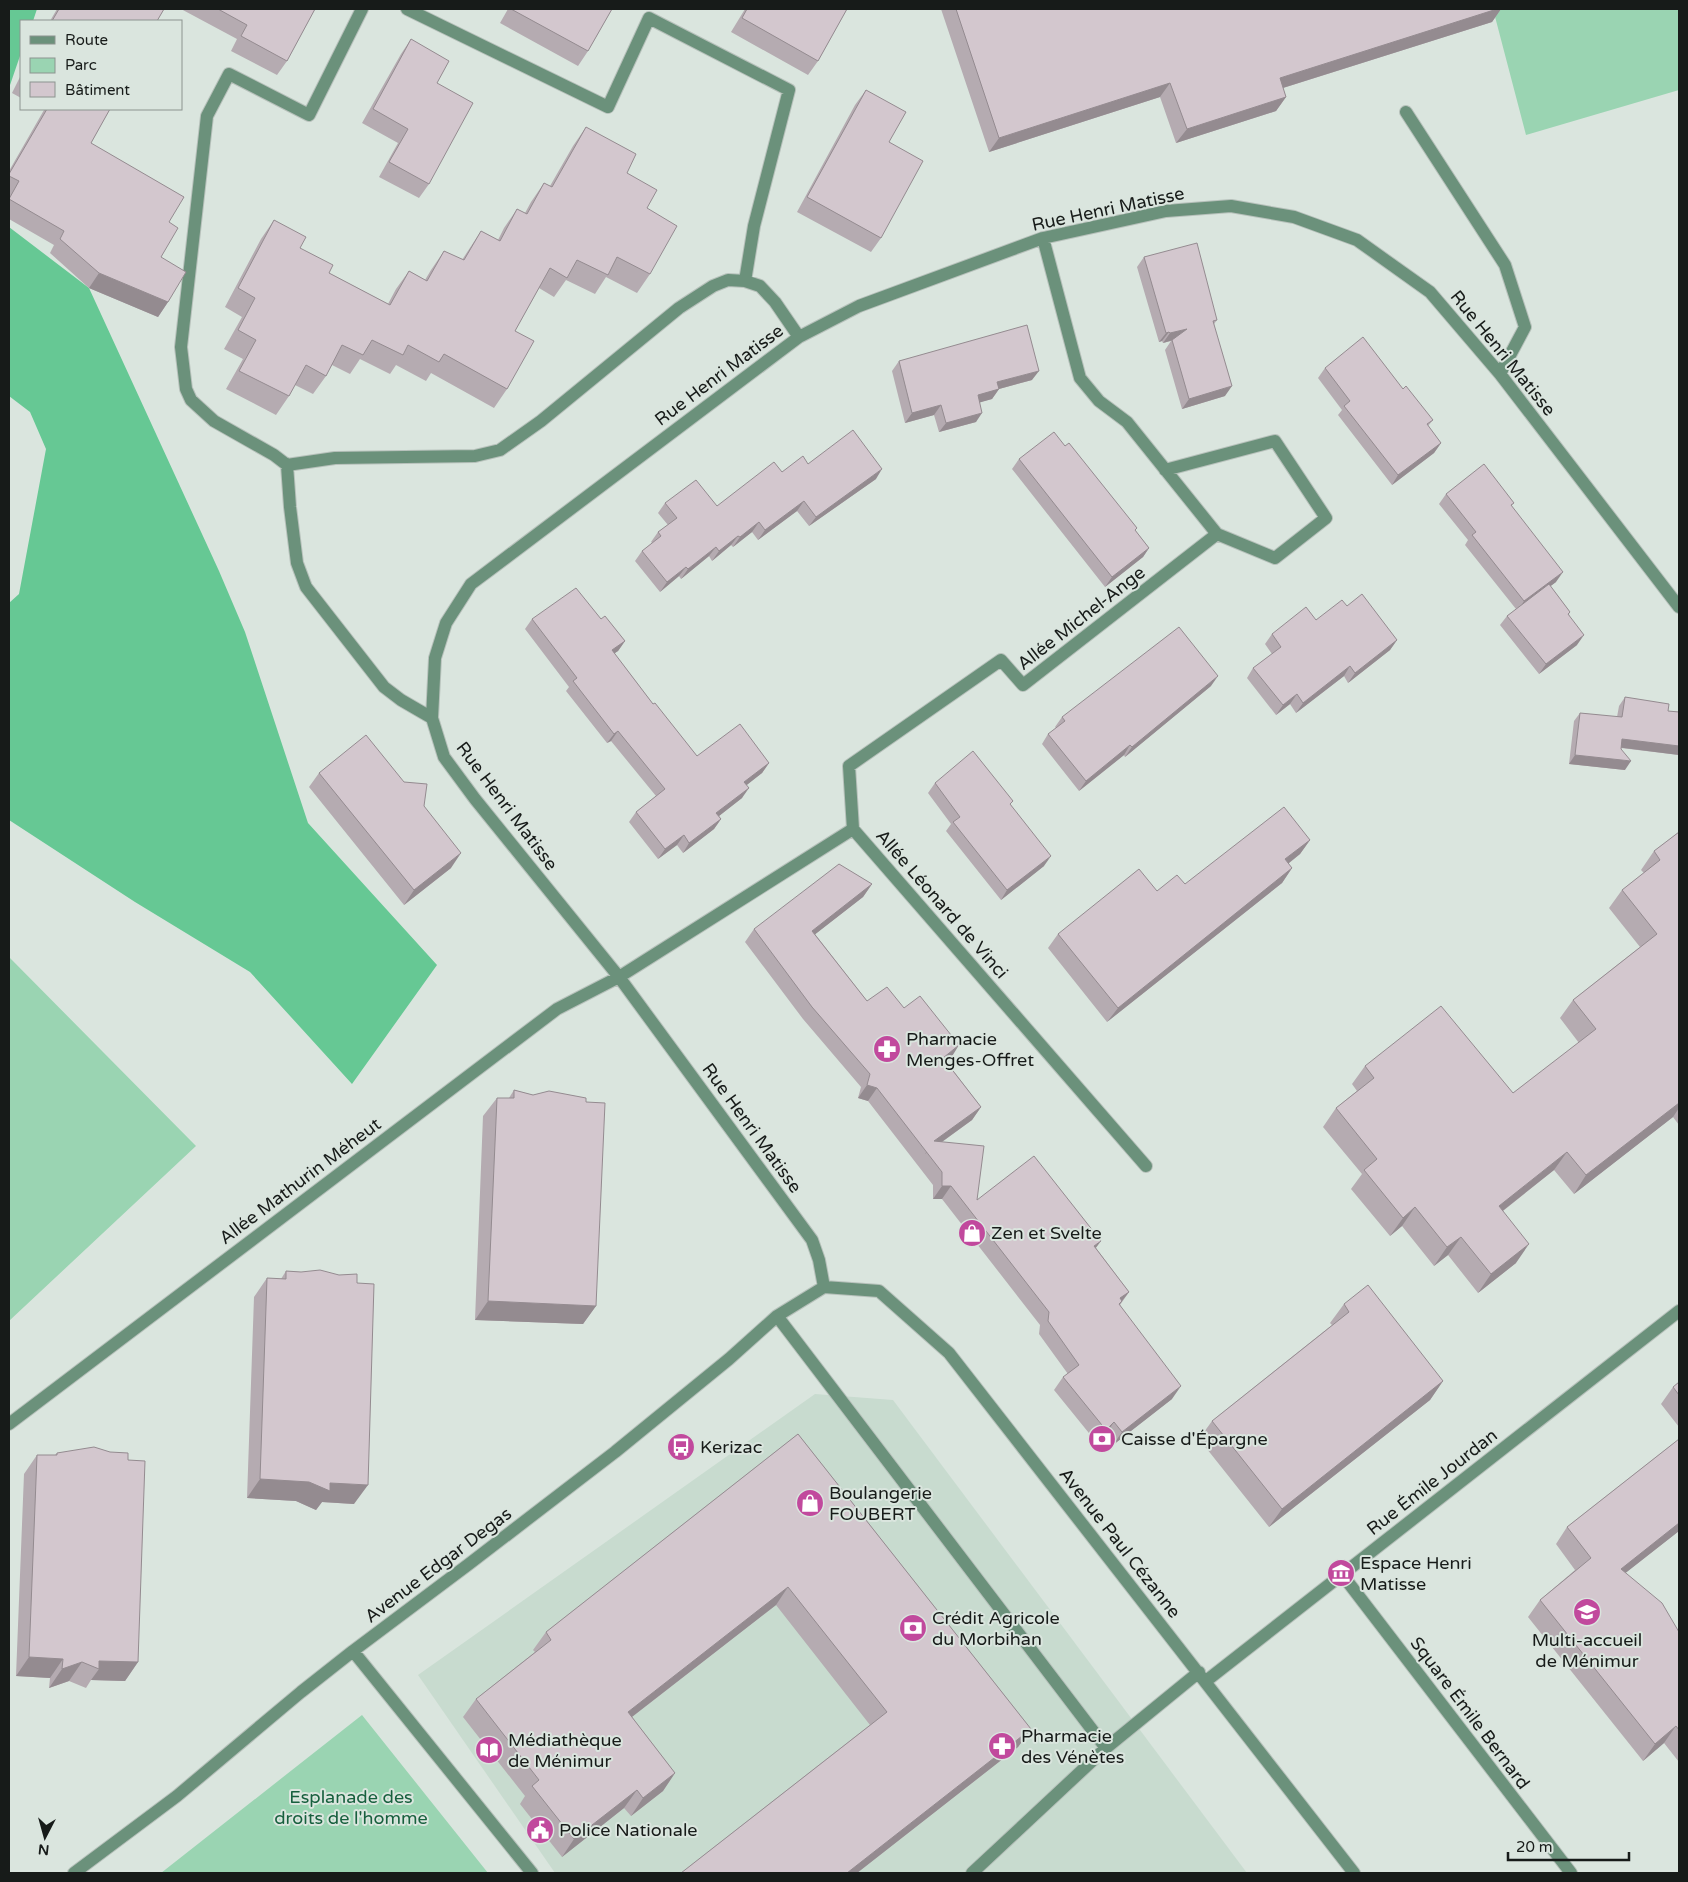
<svg xmlns="http://www.w3.org/2000/svg" width="1688" height="1882" font-family="'Varela Round',sans-serif">
<style>
.built{fill:#c8dbcf}
.green{fill:#9ad4b2}
.forest{fill:#66c894}
.lines{fill:none;stroke-linecap:round;stroke-linejoin:round}
.minor-casing{stroke:#b7c1bb;stroke-width:14}
.minor{stroke:#6b917b;stroke-width:12}
.wall{fill:#b5abb1}
.shaded-wall{fill:#948b90}
.building{fill:#d3c7ce;stroke:#948b90}
.labels{text-anchor:middle;dominant-baseline:central;stroke-width:4;stroke-linejoin:round;paint-order:stroke}
.street-label{font-size:18px;fill:#171b19;stroke:#dae5de}
.poi-label{font-size:18px;fill:#171b19;stroke:#dae5de;text-anchor:start}
.park-label{font-size:18px;fill:#17603e;stroke:#dae5de}
</style>
<rect width="100%" height="100%" fill="#dae5de"/>
<path class="built" d="M815,1394L893,1400L1247,1873H555L418,1675Z"/>
<path class="green" d="M1493,9H1679V90L1526,135Z
M9,957L196,1146L9,1321Z
M362,1715L488,1873H161Z"/>
<path class="forest" d="M9,9H37L33,21H21V53L9,88Z
M9,227L89,288L219,571L245,632L308,823L437,965L352,1084L250,972L135,902L9,820V603L19,594L46,449L30,412L9,396Z"/>
<g class="lines">
<g class="minor-casing">
<path id="minor" d="M362,9L309,115L229,74L207,116L181,347L186,389L191,400L214,421L274,455L287,465L335,458L475,456L500,450L541,421L679,308L713,286L728,280L745,281L760,286L775,302L799,337
M407,9L608,107L649,18L789,90L754,226L745,281
M1406,112L1505,265L1525,327L1500,374
M1043,238L1080,378L1099,401L1127,422L1217,534L1275,558L1326,518L1275,441L1165,470
M287,465L290,507L297,563L306,587L384,687L401,700L432,718
M853,829L849,766L1001,660L1023,685L1217,534
M853,829L1146,1166
M824,1287L819,1260L812,1240L619,977L475,799L444,757L432,718L435,658L446,623L471,584L799,337L859,306L1043,238L1166,211L1231,206L1294,217L1357,240L1430,292L1500,374L1679,607
M824,1287L879,1291L949,1353L1354,1873
M777,1316L1106,1748
M9,1424L557,1009L619,977L853,829
M1341,1573L1571,1873
M353,1651L532,1873
M1206,1681L1679,1311
M74,1873L177,1796L301,1692L353,1651L469,1564L615,1452L729,1359L777,1316L824,1287
M972,1873L1106,1748L1199,1672"/>
</g>
<use href="#minor" class="minor"/>
</g>
<path class="wall" d="M57,9H164L157,21H50Z
M181,9H315L287,61L277,75L231,51L237,39Z
M508,9H612L588,51L578,66L500,23Z
M745,9H847L818,61L808,75L731,32Z
M941,9H1501L1492,22L1283,88L1286,97L1276,111L1176,143L1160,97L989,152Z
M411,39L437,83L429,184L419,198L379,177L398,143L362,123L401,54Z
M21,75V98L12,93Z
M866,90L881,238L871,252L797,212L855,105Z
M42,109H110L91,143L169,222L161,257L168,302L158,317L89,288L50,253L54,245L9,219V171L44,110Z
M586,127L627,173L647,208L650,274L637,293L606,277L595,294L566,280L554,297L539,288L515,331L507,389L494,408L431,373L426,381L396,365L390,374L360,359L350,374L332,365L326,376L313,394L295,385L289,396L276,415L226,389L243,359L224,349L242,317L225,307L261,239L274,220L300,248L329,273L388,304L396,289L409,271L425,280L431,270L444,251L462,260L481,231L498,240L504,228L517,209L525,213L531,202L544,183L550,186L573,146Z
M1144,257L1217,320L1214,324L1225,396L1182,409L1165,350L1171,341L1163,343L1162,341L1159,342L1137,267Z
M899,361L1032,380L999,389L992,399L980,402L976,422L939,432L934,415L905,423L892,371Z
M1325,368L1403,389L1433,420L1428,426L1441,443L1434,453L1392,485L1338,415L1342,410L1318,378Z
M1065,446L1137,528L1135,530L1149,548L1143,557L1105,587L1012,469L1019,459Z
M808,464L876,479L809,526L797,511L758,540L752,532L733,547L731,545L712,561L709,556L681,579L679,576L660,592L635,561L642,551L652,543L651,542L658,532L668,525L658,513L665,503L717,506L782,472Z
M1446,494L1514,503L1511,506L1556,582L1550,586L1570,612L1569,614L1577,645L1539,674L1500,625L1507,616L1516,609L1465,545L1468,540L1439,504Z
M1347,606L1397,640L1390,650L1348,683L1344,676L1296,713L1290,704L1276,715L1247,678L1253,668L1272,654L1265,644L1272,634L1316,620Z
M532,619H601L625,641L618,651L614,653L653,704L697,756L769,763L762,773L746,785L742,798L719,816L721,819L714,829L683,853L677,845L658,859L629,822L636,812L656,796L611,741L607,743L566,691L569,687L525,629Z
M1211,686L1125,757L1124,755L1079,791L1042,744L1048,734L1056,728L1055,727L1062,717Z
M1625,697L1668,711L1679,712V755L1621,748L1625,770L1569,764L1574,721L1580,713L1617,717L1619,706Z
M319,773L404,782L424,806L451,868L404,905L309,787Z
M935,783L1011,805L1044,866L1001,900L946,831L951,824L928,793Z
M1679,832V1125L1673,1117L1574,1194L1554,1170L1503,1211L1516,1263L1478,1293L1448,1255L1434,1266L1402,1226L1390,1236L1351,1189L1362,1174L1323,1127L1336,1108L1357,1091L1352,1084L1365,1066L1513,1093L1579,1043L1560,1018L1573,1000L1640,947L1609,908L1622,890L1644,873L1641,870L1654,851Z
M1310,840L1300,854L1288,864L1292,868L1282,883L1107,1022L1048,948L1058,934L1157,891L1185,884Z
M872,884L863,897L815,934L867,1001L904,1008L951,1058L946,1061L981,1107L972,1120L942,1142L977,1200L1096,1248L1129,1292L1120,1305L1172,1399L1113,1445L1105,1435L1097,1443L1054,1390L1063,1377L1068,1374L1039,1334L1040,1325L942,1199H933V1185L868,1101L858,1098L861,1087L803,1019L745,942L754,929Z
M514,1090L533,1095L586,1102L596,1306L583,1324L475,1320L483,1116L497,1098H509Z
M286,1271L301,1272L354,1504L322,1502L316,1510L296,1501L247,1498L254,1297L267,1278L281,1279Z
M1344,1304L1443,1381L1430,1400L1269,1527L1199,1439L1212,1421L1332,1325L1330,1323Z
M1679,1382V1427L1661,1404L1673,1387Z
M798,1434L1031,1729L1018,1747L857,1873H681L870,1725L776,1605L632,1717L675,1773L663,1791L631,1816L624,1808L562,1857L520,1804L525,1796L463,1717L476,1699L535,1652L533,1650L546,1632Z
M1679,1439V1531L1625,1573L1679,1632V1762L1664,1743L1643,1761L1528,1617L1540,1600L1575,1570L1556,1544L1567,1527Z
M57,1453L128,1460L138,1662L125,1681L91,1680L86,1688L69,1681L49,1688L50,1678L16,1676L24,1474L37,1455H55Z"/>
<path class="shaded-wall" d="M1497,9H1501L1492,22L1270,92L1280,78Z
M1170,83L1160,97L989,152L999,138Z
M1286,97L1276,111L1176,143L1187,129Z
M99,273L168,302L158,317L89,288Z
M1187,329L1180,338L1163,343L1170,333Z
M1169,332L1162,341L1159,342L1166,333Z
M1039,371L1032,380L999,389L992,399L971,405L978,395L997,382Z
M1232,386L1225,396L1182,409L1189,399Z
M941,405L934,415L905,423L912,413Z
M982,413L976,422L939,432L946,423Z
M1441,443L1434,453L1392,485L1398,475Z
M882,469L876,479L809,526L816,517Z
M804,501L797,511L758,540L765,530Z
M759,522L752,532L733,547L740,537Z
M738,536L731,545L712,561L719,551Z
M716,547L709,556L681,579L688,569Z
M1149,548L1143,557L1105,587L1112,577Z
M686,567L679,576L660,592L667,582Z
M1563,572L1556,582L1518,611L1524,601Z
M1584,635L1577,645L1539,674L1546,664Z
M1397,640L1390,650L1348,683L1355,673Z
M625,641L618,651L605,660L612,650Z
M1350,666L1344,676L1296,713L1303,703Z
M1218,676L1211,686L1125,757L1132,747Z
M1297,694L1290,704L1276,715L1283,705Z
M618,731L611,741L607,743L614,734Z
M1622,739L1679,746V755L1616,747Z
M1130,745L1124,755L1079,791L1086,781Z
M1575,755L1631,761L1625,770L1569,764Z
M769,763L762,773L738,792L744,782Z
M749,788L742,798L710,823L716,813Z
M721,819L714,829L683,853L689,843Z
M684,835L677,845L658,859L665,849Z
M1310,840L1300,854L1275,874L1285,859Z
M461,853L451,868L404,905L414,890Z
M1051,856L1044,866L1001,900L1007,890Z
M1292,868L1282,883L1107,1022L1118,1008Z
M872,884L863,897L804,943L812,931Z
M959,1045L951,1058L934,1070L943,1058Z
M867,1085L877,1088L868,1101L858,1098Z
M1679,1103V1108L1673,1117L1574,1194L1586,1175Z
M981,1107L972,1120L925,1154L934,1141Z
M1567,1152L1554,1170L1486,1224L1499,1206Z
M942,1186H951L942,1199H933Z
M1415,1207L1402,1226L1390,1236L1403,1218Z
M1461,1237L1448,1255L1434,1266L1447,1247Z
M1101,1241L1092,1253L1094,1246Z
M1529,1244L1516,1263L1478,1293L1491,1274Z
M1129,1292L1122,1301L1113,1314L1120,1298Z
M488,1301L596,1306L583,1324L475,1320Z
M1443,1381L1430,1400L1269,1527L1282,1509Z
M1181,1386L1172,1399L1113,1445L1122,1432Z
M1114,1422L1105,1435L1097,1443L1106,1430Z
M260,1479L330,1483L368,1485L354,1504L322,1502L316,1510L296,1501L247,1498Z
M1679,1523V1531L1609,1586L1621,1569Z
M788,1587L776,1605L615,1730L628,1712Z
M29,1657L63,1659L50,1678L16,1676Z
M99,1661L138,1662L125,1681L91,1680L99,1669Z
M82,1662L69,1681L49,1688L62,1669Z
M1676,1726L1664,1743L1643,1761L1655,1744Z
M1031,1729L1018,1747L857,1873H847Z
M675,1773L663,1791L631,1816L643,1798Z
M637,1790L624,1808L562,1857L574,1839Z"/>
<path class="building" d="M59,9H164L157,21H52Z
M218,9H315L287,61L241,36L247,25Z
M511,9H612L588,51Z
M747,9H847L818,61L742,18Z
M956,9H1497L1280,78L1286,97L1187,129L1170,83L999,138Z
M411,39L449,61L437,83L473,103L429,184L389,162L408,129L373,109Z
M866,90L906,112L889,142L923,161L881,238L807,197Z
M47,109H110L91,143L184,197L169,222L178,228L161,257L186,272L168,302L99,273L60,239L64,231L9,199L19,181L9,176V174Z
M586,127L636,154L627,173L657,190L647,208L677,226L650,274L617,257L608,275L577,260L567,278L550,268L515,331L534,341L507,389L444,354L439,362L408,345L403,355L372,340L363,355L342,345L326,376L306,365L289,396L239,371L256,340L238,330L255,298L238,288L274,220L306,237L300,248L333,265L329,273L390,305L409,271L427,281L444,251L464,260L481,231L500,241L517,209L527,214L544,183L552,187Z
M1197,243L1217,320L1213,321L1232,386L1189,399L1172,340L1187,329L1170,333L1169,332L1166,333L1144,257Z
M1027,325L1039,371L997,382L999,389L978,395L982,413L946,423L941,405L912,413L899,361Z
M1363,337L1403,389L1406,386L1433,420L1427,424L1441,443L1398,475L1344,406L1350,401L1325,368Z
M853,430L882,469L816,517L804,501L765,530L759,522L740,537L738,536L719,551L716,547L688,569L686,567L667,582L642,551L661,536L658,532L677,518L665,503L696,480L717,506L774,462L782,472L803,456L808,464Z
M1054,432L1065,446L1069,443L1137,528L1135,530L1149,548L1112,577L1019,459Z
M1484,464L1514,503L1511,505L1563,572L1524,601L1472,535L1476,532L1446,494Z
M1549,584L1570,612L1568,614L1584,635L1546,664L1507,616Z
M576,588L601,619L605,616L625,641L612,650L653,704L655,703L697,756L740,724L769,763L744,782L749,788L716,813L721,819L689,843L684,835L665,849L636,812L665,789L618,731L614,734L573,681L577,678L532,619Z
M1362,594L1397,640L1355,673L1350,666L1303,703L1297,694L1283,705L1253,668L1281,647L1272,634L1306,607L1316,620L1342,600L1347,606Z
M1179,627L1218,676L1132,747L1130,745L1086,781L1048,734L1065,721L1062,717Z
M1625,697L1669,704L1668,711L1679,712V746L1622,739L1621,749L1631,761L1575,755L1580,713L1622,717Z
M366,735L404,782L427,784L424,806L461,853L414,890L319,773Z
M973,751L1013,801L1010,804L1051,856L1007,890L953,822L960,817L935,783Z
M1284,807L1310,840L1285,859L1292,868L1118,1008L1058,934L1139,869L1157,891L1177,875L1185,884Z
M1679,832V1103L1586,1175L1567,1152L1499,1206L1529,1244L1491,1274L1461,1237L1447,1247L1415,1207L1403,1218L1364,1170L1377,1159L1336,1108L1374,1078L1365,1066L1441,1006L1513,1093L1596,1029L1573,1000L1657,934L1622,890L1660,860L1654,851Z
M839,864L872,884L812,931L867,1001L887,987L904,1008L920,996L959,1045L943,1058L981,1107L934,1141L984,1146L977,1200L1034,1156L1101,1241L1094,1246L1129,1292L1120,1298L1122,1301L1119,1304L1181,1386L1122,1432L1114,1422L1106,1430L1063,1377L1079,1365L1048,1321L1049,1312L951,1186H942V1172L877,1088L867,1085L870,1074L812,1007L754,929Z
M514,1090L533,1095L549,1091L586,1098V1102L605,1103L596,1306L488,1301L497,1098H514Z
M320,1270L339,1275L357,1274V1283L374,1284L368,1485L330,1483V1491L309,1482L260,1479L267,1278L286,1279V1271L301,1272Z
M1368,1285L1443,1381L1282,1509L1212,1421L1349,1312L1344,1304Z
M1679,1382V1395L1673,1387Z
M798,1434L1031,1729L847,1873H681L887,1712L788,1587L628,1712L675,1773L643,1798L637,1790L574,1839L532,1786L539,1780L476,1699L551,1640L546,1632Z
M1679,1439V1523L1621,1569L1662,1603L1679,1632V1730L1676,1726L1655,1744L1540,1600L1591,1558L1567,1527Z
M94,1447L110,1452L128,1453V1460L145,1461L138,1662L99,1661V1669L82,1662L62,1669L63,1659L29,1657L37,1455H57V1453Z"/>
<defs>
<g id="pharmacy-disc" transform="scale(1.4375)"><circle r="9.5" fill="#c1499d" stroke="#dae5de"/><path d="M-2-6h4v4h4v4h-4v4h-4v-4h-4v-4h4Z" fill="#fff"/></g>
<g id="shop-disc" transform="scale(1.4375)"><circle r="9.5" fill="#c1499d" stroke="#dae5de"/><path d="M-5-2.5h2.3a2.7 3.5 0 0 1 5.4 0H5L5.5 6h-11ZM-1.5-2.5h3a1.5 2.3 0 0 0-3 0Z" fill="#fff"/></g>
<g id="bank-disc" transform="scale(1.4375)"><circle r="9.5" fill="#c1499d" stroke="#dae5de"/><path d="M-6-4H6V4H-6ZM0-2.3a2.3 2.3 0 1 0 0 4.6a2.3 2.3 0 1 0 0-4.6Z" fill="#fff"/></g>
<g id="bus-disc" transform="scale(1.4375)"><circle r="9.5" fill="#c1499d" stroke="#dae5de"/><path d="M-5-6H5V4H4V6H2V4H-2V6H-4V4H-5ZM-3.5-4V0h7V-4ZM-3.5 1.2v1.5H-2V1.2ZM2 1.2v1.5H3.5V1.2Z" fill="#fff"/></g>
<g id="museum-disc" transform="scale(1.4375)"><circle r="9.5" fill="#c1499d" stroke="#dae5de"/><path d="M0-6L6-3V-2H-6V-3ZM-5-1h2V3h-2ZM-1-1h2V3h-2ZM3-1h2V3H3ZM-6 4H6V6H-6Z" fill="#fff"/></g>
<g id="school-disc" transform="scale(1.4375)"><circle r="9.5" fill="#c1499d" stroke="#dae5de"/><path d="M0-5L7-2L0 1L-7-2ZM-4 1L0 2.5L4 1V4Q0 6-4 4Z" fill="#fff"/></g>
<g id="library-disc" transform="scale(1.4375)"><circle r="9.5" fill="#c1499d" stroke="#dae5de"/><path d="M-6-4Q-3-5.5-.7-3.5V5Q-3 3-6 4ZM6-4Q3-5.5 .7-3.5V5Q3 3 6 4Z" fill="#fff"/></g>
<g id="civic-disc" transform="scale(1.4375)"><circle r="9.5" fill="#c1499d" stroke="#dae5de"/><path d="M-.6-6.5H3V-4.5H.6V-3L4-1V1h2V6H-6V1h2V-1L-.6-3ZM-1.2 2.5V6h2.4V2.5Z" fill="#fff"/></g>
</defs>
<g fill-rule="evenodd">
<use href="#pharmacy-disc" x="887" y="1049"/>
<use href="#shop-disc" x="972" y="1233"/>
<use href="#bank-disc" x="1102" y="1439"/>
<use href="#bus-disc" x="681" y="1447"/>
<use href="#shop-disc" x="810" y="1503"/>
<use href="#museum-disc" x="1341" y="1573"/>
<use href="#school-disc" x="1587" y="1612"/>
<use href="#bank-disc" x="913" y="1628"/>
<use href="#pharmacy-disc" x="1002" y="1746"/>
<use href="#library-disc" x="489" y="1750"/>
<use href="#civic-disc" x="540" y="1830"/>
</g>
<g class="labels">
<g class="street-label">
<text transform="translate(1108 209) rotate(-12)">Rue Henri Matisse</text>
<text transform="translate(1503 353) rotate(51)">Rue Henri Matisse</text>
<text transform="translate(719 375) rotate(-37)">Rue Henri Matisse</text>
<text transform="translate(1081 618) rotate(-38)">Allée Michel-Ange</text>
<text transform="translate(507 806) rotate(53)">Rue Henri Matisse</text>
<text transform="translate(942 904) rotate(49)">Allée Léonard de Vinci</text>
<text transform="translate(752 1128) rotate(54)">Rue Henri Matisse</text>
<text transform="translate(300 1181) rotate(-37)">Allée Mathurin Méheut</text>
<text transform="translate(1432 1482) rotate(-38)">Rue Émile Jourdan</text>
<text transform="translate(1120 1543) rotate(52)">Avenue Paul Cézanne</text>
<text transform="translate(438 1565) rotate(-37)">Avenue Edgar Degas</text>
<text transform="translate(1470 1713) rotate(53)">Square Émile Bernard</text>
</g>
<g class="poi-label">
<text x="906" y="1039">Pharmacie<tspan x="906" dy="21">Menges-Offret</tspan></text>
<text x="991" y="1233">Zen et Svelte</text>
<text x="1121" y="1439">Caisse d'Épargne</text>
<text x="700" y="1447">Kerizac</text>
<text x="829" y="1493">Boulangerie<tspan x="829" dy="21">FOUBERT</tspan></text>
<text x="1360" y="1563">Espace Henri<tspan x="1360" dy="21">Matisse</tspan></text>
<text x="932" y="1618">Crédit Agricole<tspan x="932" dy="21">du Morbihan</tspan></text>
<text x="1587" y="1640" text-anchor="middle">Multi-accueil<tspan x="1587" dy="21">de Ménimur</tspan></text>
<text x="1021" y="1736">Pharmacie<tspan x="1021" dy="21">des Vénètes</tspan></text>
<text x="508" y="1740">Médiathèque<tspan x="508" dy="21">de Ménimur</tspan></text>
<text x="559" y="1830">Police Nationale</text>
</g>
<g class="park-label">
<text x="351" y="1797">Esplanade des<tspan x="351" dy="21">droits de l'homme</tspan></text>
</g>
</g>
<rect width="1688" height="1882" fill="none" stroke="#171b19" stroke-width="20"/>
<rect x="20" y="20" width="162" height="90" fill="#dae5de" stroke="#8c948f"/>
<rect x="30" y="36" width="25" height="8" fill="#6b917b" stroke="#8c948f"/>
<text x="65" y="45" font-size="15" fill="#171b19">Route</text>
<rect x="30" y="58" width="25" height="15" fill="#9ad4b2" stroke="#8c948f"/>
<text x="65" y="70" font-size="15" fill="#171b19">Parc</text>
<rect x="30" y="82" width="25" height="15" fill="#d3c7ce" stroke="#8c948f"/>
<text x="65" y="95" font-size="15" fill="#171b19">Bâtiment</text>
<g transform="translate(45 1837) rotate(186)" stroke="#dae5de" stroke-width="4" paint-order="stroke">
<path d="M0-4L9 19L0 12L-9 19Z" fill="#171b19"/>
<text y="-8" font-size="14" font-weight="bold" text-anchor="middle" fill="#171b19">N</text>
</g>
<path d="M1508 1852v8h121v-8" fill="none" stroke="#171b19" stroke-width="2.5"/>
<text x="1516" y="1852" font-size="15" fill="#171b19" stroke="#dae5de" stroke-width="4" paint-order="stroke">20 m</text>
</svg>
